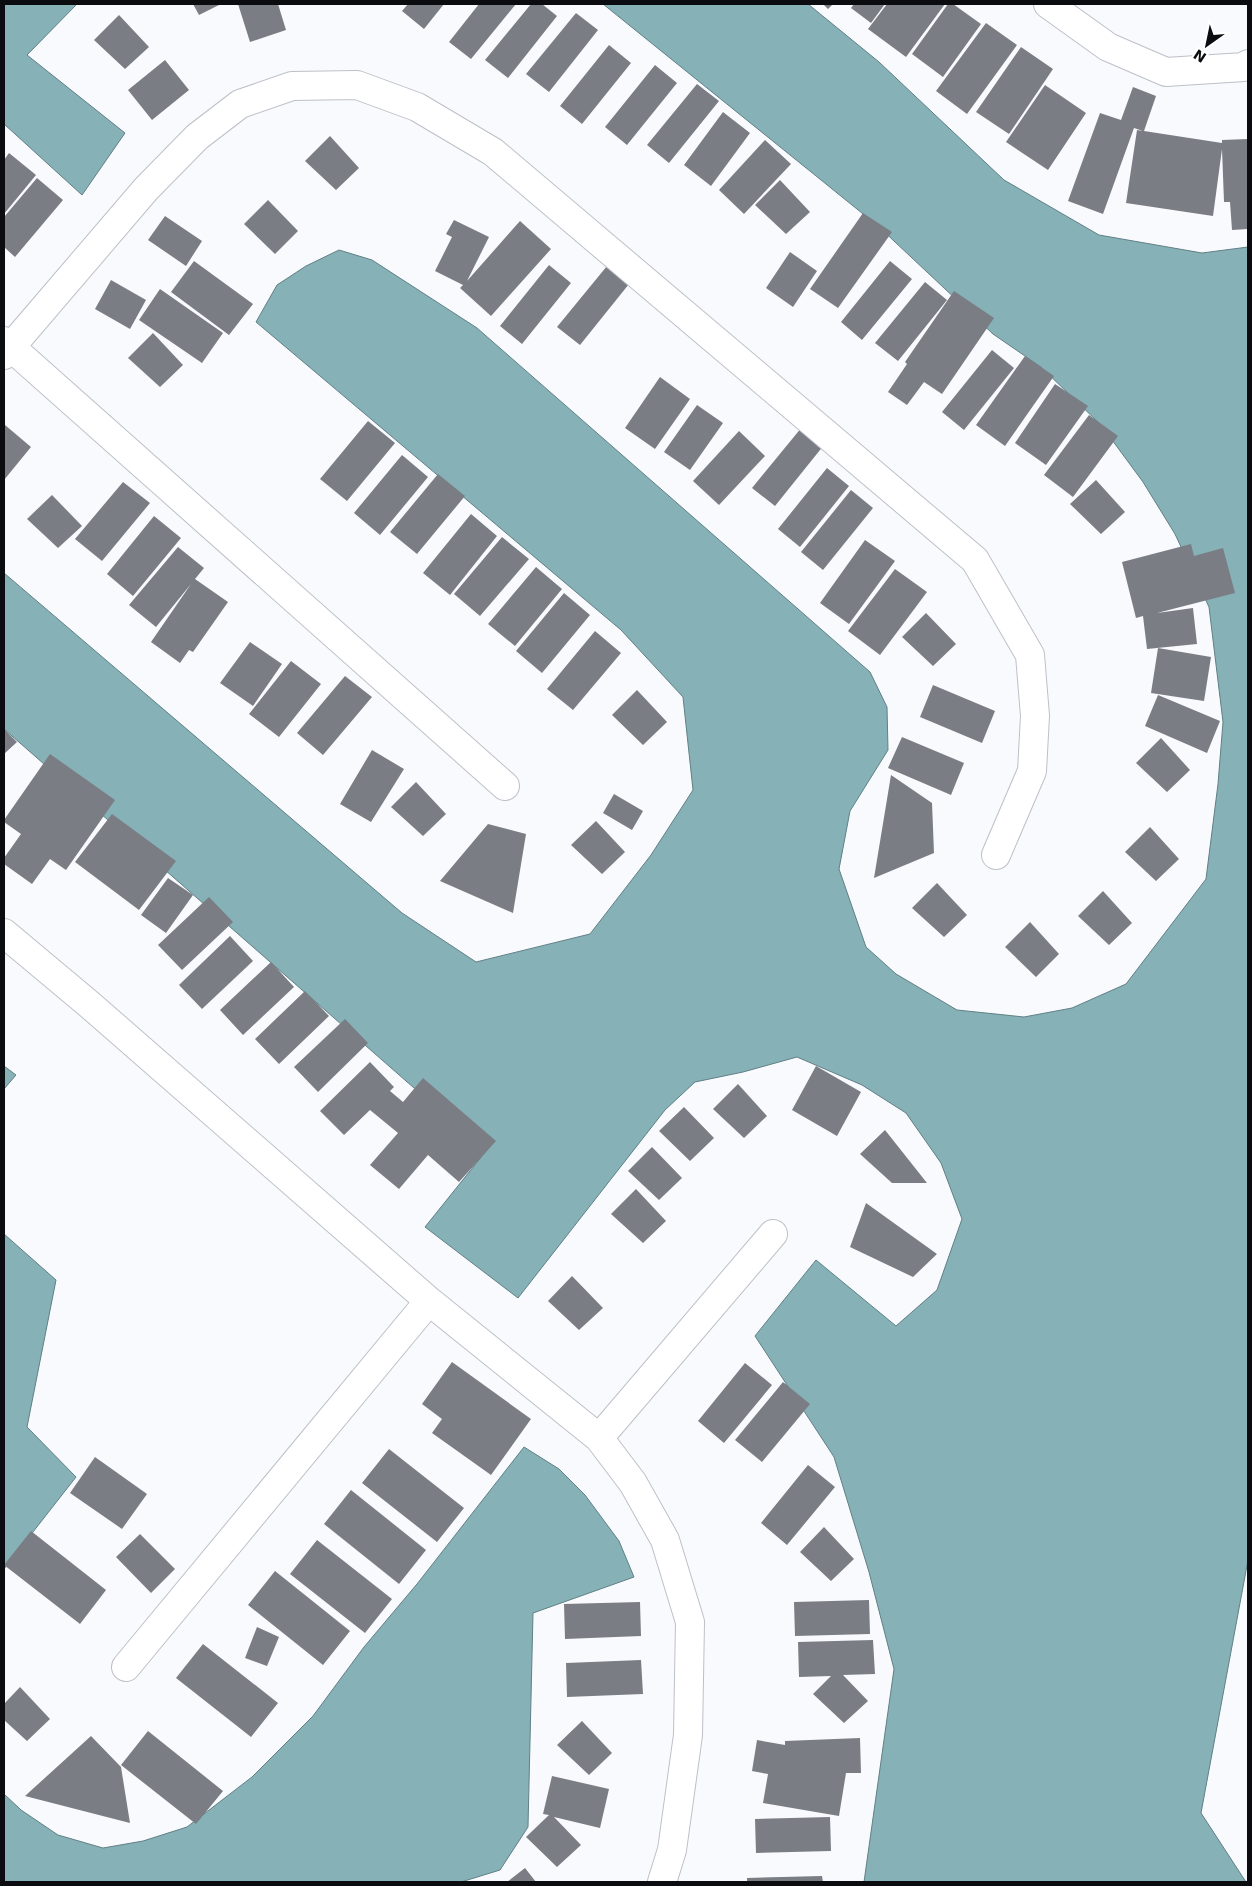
<svg xmlns="http://www.w3.org/2000/svg" width="1252" height="1886" font-family="'DejaVu Sans',sans-serif">
<style>
.water{fill:#85b1b7;stroke:#608085}
.building{fill:#7a7d84}
.lines{fill:none;stroke-linecap:round;stroke-linejoin:round}
.minor-casing{stroke:#bec0c8;stroke-width:30}
.minor{stroke:#fff;stroke-width:28}
</style>
<rect width="100%" height="100%" fill="#f9fafd"/>
<path class="water" d="M4,4H77L27,55L125,133L82,195L4,124Z
M603,4H808L879,62L1004,180L1099,235L1202,253L1248,247V1560L1201,1813L1246,1882H864L894,1669L869,1572L834,1457L755,1336L816,1260L896,1326L937,1290L962,1219L941,1163L906,1113L862,1085L797,1057L743,1072L695,1082L665,1110L518,1298L425,1227L486,1151L4,729V573L402,913L476,962L590,934L651,855L693,790L683,697L621,630L256,322L277,285L306,266L339,250L372,260L477,328L870,672L887,707L888,750L850,811L839,869L866,947L896,974L957,1010L1024,1017L1072,1008L1126,984L1206,879L1218,784L1223,722L1209,607L1175,534L1143,482L1101,425L1041,367L993,334L878,226Z
M4,1066L16,1075L4,1089Z
M4,1234L56,1280L27,1427L76,1477L4,1569Z
M524,1447L559,1469L585,1495L619,1541L634,1577L533,1613L528,1827L500,1870L461,1882H4V1794L21,1810L58,1835L103,1848L143,1841L187,1827L252,1777L313,1716L364,1647L417,1584Z"/>
<path class="building" d="M193,4H221L199,15Z
M238,4H278L286,30L250,42Z
M408,4H444L424,29L402,11Z
M479,4H516L471,59L449,42Z
M531,4H542L557,16L508,78L485,60Z
M823,4H833L828,9Z
M854,4H885L871,23L851,8Z
M887,4H945L906,57L868,29Z
M948,4H953L981,24L943,77L912,54Z
M576,13L598,30L549,92L526,74Z
M119,15L149,47L125,69L94,40Z
M986,23L1017,45L967,114L936,91Z
M609,45L631,63L582,124L560,106Z
M1021,47L1053,69L1009,134L976,112Z
M165,60L189,90L152,120L128,90Z
M655,65L677,83L627,145L605,127Z
M697,84L719,101L669,163L647,145Z
M1045,85L1086,113L1048,170L1006,142Z
M1133,87L1156,96L1144,131L1222,143V140L1248,139V229L1232,230L1230,202H1224L1222,149L1213,216L1126,203L1137,130L1143,131L1134,128L1103,214L1068,201L1100,113L1121,120Z
M723,112L750,133L711,186L684,165Z
M330,136L359,168L336,190L305,161Z
M765,140L791,164L744,214L719,190Z
M9,153L36,175L4,214V160Z
M37,178L63,200L15,257L4,247V217Z
M780,180L810,212L786,234L755,205Z
M268,200L298,231L275,254L244,224Z
M863,213L892,232L838,308L810,289Z
M165,216L202,241L186,266L148,240Z
M454,220L489,237L467,281L520,221L551,249L491,316L460,288L463,285L435,271L452,237L446,234Z
M790,252L817,271L793,307L766,288Z
M194,261L253,304L229,335L171,292Z
M890,261L912,279L862,340L841,322Z
M549,265L571,283L522,344L500,326Z
M607,266L629,284L580,345L557,327Z
M111,280L146,300L130,329L95,309Z
M925,282L947,300L898,361L875,343Z
M160,289L223,333L202,363L139,320Z
M954,291L994,318L942,394L924,382L907,405L888,392L907,364L905,362Z
M153,333L183,365L160,387L128,358Z
M992,350L1014,368L964,430L942,412Z
M1025,356L1054,376L1005,446L976,425Z
M660,377L690,399L655,449L625,428Z
M1055,384L1088,406L1046,465L1015,443Z
M697,405L723,423L690,470L664,452Z
M1089,415L1118,436L1073,497L1044,475Z
M368,421L395,443L347,501L320,479Z
M5,425L31,447L4,480V427Z
M802,427L824,445L775,506L752,488Z
M739,431L765,456L719,505L693,481Z
M402,455L428,477L380,535L354,513Z
M827,468L849,486L800,547L778,529Z
M438,474L465,496L417,554L390,532Z
M1096,480L1125,512L1101,534L1070,504Z
M123,482L150,503L102,561L75,539Z
M851,490L873,508L823,570L801,552Z
M52,495L82,526L58,548L27,519Z
M471,514L497,536L450,595L423,573Z
M154,516L181,538L133,596L107,574Z
M502,537L529,559L480,616L454,594Z
M865,540L895,561L849,624L820,603Z
M1191,544L1194,556L1223,548L1235,593L1157,613L1193,608L1197,644L1147,649L1143,616L1136,618L1122,562Z
M178,547L204,568L195,579L228,602L193,652L189,650L180,663L151,642L191,584L156,627L129,605Z
M536,567L562,589L515,646L488,624Z
M895,569L927,592L880,655L848,631Z
M564,593L590,615L542,673L516,651Z
M926,613L956,644L933,666L902,637Z
M595,631L621,653L573,710L547,689Z
M250,642L282,664L253,706L220,683Z
M1158,648L1211,657L1204,701L1151,693Z
M291,661L321,684L279,737L249,714Z
M345,676L372,697L323,755L297,733Z
M933,685L995,711L982,743L920,717Z
M637,690L667,722L643,745L612,715Z
M1158,695L1220,721L1207,753L1145,726Z
M4,729L17,742L4,754Z
M902,737L964,763L951,795L888,768Z
M1161,738L1190,770L1167,792L1136,763Z
M372,750L404,769L371,822L340,804Z
M50,754L115,800L66,870L50,859L32,884L4,864V858L21,834L4,822V820Z
M891,775L932,803L934,853L874,878Z
M416,782L446,814L423,836L391,807Z
M614,794L643,811L632,830L603,813Z
M112,814L176,861L139,910L75,862Z
M596,821L625,852L602,874L571,845Z
M488,824L526,834L513,913L440,881Z
M1150,827L1179,859L1156,881L1125,852Z
M168,878L193,895L166,933L141,915Z
M937,883L967,915L944,937L912,908Z
M1103,891L1132,923L1109,945L1078,916Z
M209,897L233,922L182,970L158,945Z
M1030,922L1059,954L1036,977L1005,947Z
M230,936L253,961L202,1009L179,985Z
M271,962L294,987L243,1035L220,1010Z
M305,991L329,1016L279,1064L255,1039Z
M345,1019L368,1043L318,1092L294,1067Z
M370,1062L394,1087L390,1091L403,1102L423,1078L496,1141L459,1182L428,1155L399,1189L370,1165L398,1133L370,1110L344,1135L320,1111Z
M816,1066L861,1092L837,1136L792,1110Z
M738,1084L767,1116L744,1138L713,1109Z
M684,1107L714,1138L690,1161L659,1131Z
M885,1130L927,1183H892L860,1154Z
M652,1147L682,1178L659,1200L628,1171Z
M636,1189L666,1221L643,1243L611,1214Z
M866,1203L937,1254L913,1277L850,1247Z
M572,1276L603,1308L579,1330L548,1301Z
M452,1362L531,1419L491,1475L432,1433L442,1419L422,1404Z
M745,1363L772,1385L724,1443L698,1421Z
M783,1382L810,1404L762,1462L735,1440Z
M389,1449L464,1508L437,1542L362,1483Z
M95,1457L147,1494L122,1529L70,1493Z
M808,1465L835,1487L787,1545L761,1523Z
M351,1490L426,1550L399,1584L324,1524Z
M824,1527L854,1559L831,1581L800,1552Z
M31,1531L106,1590L80,1624L4,1565Z
M140,1534L175,1569L151,1593L116,1557Z
M317,1540L392,1599L365,1633L290,1574Z
M275,1571L350,1631L323,1665L248,1605Z
M869,1600L870,1634L795,1636L794,1602Z
M640,1602L641,1636L565,1639L564,1604Z
M257,1627L279,1637L267,1666L245,1658Z
M873,1640L875,1674L843,1675L868,1701L844,1723L813,1694L831,1676L799,1677L798,1642Z
M203,1644L278,1703L251,1737L176,1678Z
M641,1660L643,1694L567,1697L566,1663Z
M20,1687L50,1719L27,1741L4,1720V1704Z
M582,1721L612,1753L589,1775L557,1745Z
M148,1731L223,1791L196,1824L121,1765Z
M91,1736L121,1767L130,1823L25,1796Z
M860,1738L861,1773H846L839,1816L763,1803L768,1774L752,1771L757,1740L785,1745V1741Z
M552,1776L609,1789L600,1828L554,1817L581,1845L557,1867L526,1837L549,1815L543,1814Z
M830,1817L831,1851L756,1853L755,1819Z
M525,1868L536,1882H507Z
M822,1876L823,1882H747V1878Z"/>
<g class="lines">
<g class="minor-casing">
<path id="minor" d="M1048,4L1108,47L1166,72L1244,67L1248,64
M4,341L505,786
M4,355L146,189L197,137L240,104L292,86L357,85L417,107L493,152L975,560L1030,655L1035,716L1032,771L996,855
M4,933L90,1005L429,1301L599,1438L633,1483L665,1540L690,1622L688,1735L672,1850L662,1882
M599,1438L773,1234
M126,1667L429,1301"/>
</g>
<use href="#minor" class="minor"/>
</g>
<rect width="1252" height="1886" fill="none" stroke="#0b0c0f" stroke-width="10"/>
<g transform="translate(1207 45) rotate(213)" stroke="#ffffff" stroke-width="4" paint-order="stroke">
<path d="M0-4L9 19L0 12L-9 19Z" fill="#0b0c0f"/>
<text y="-8" font-size="14" font-weight="bold" text-anchor="middle" fill="#0b0c0f">N</text>
</g>
</svg>
